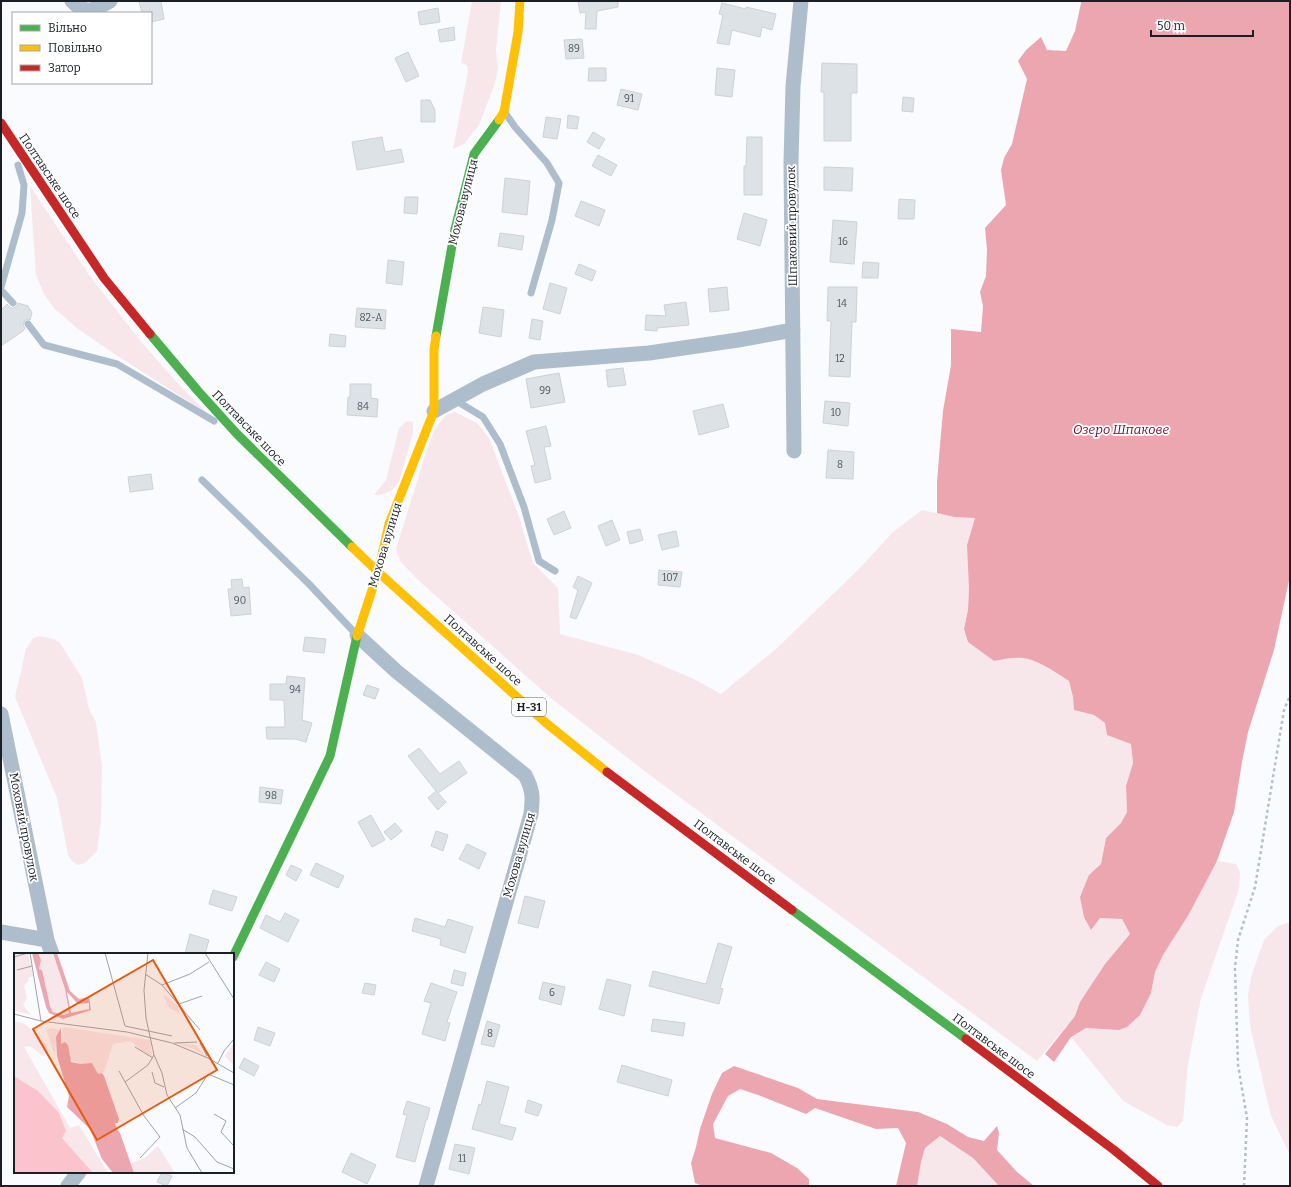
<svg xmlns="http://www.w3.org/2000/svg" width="1291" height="1187" font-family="Bitter,serif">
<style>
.green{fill:#f7e7ea}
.water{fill:#eba6b0}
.building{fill:#dde2e6;stroke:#ced2d6}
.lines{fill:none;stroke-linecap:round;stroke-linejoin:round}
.path{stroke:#b6bfc7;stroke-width:2.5;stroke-dasharray:3 3;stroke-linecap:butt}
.lane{stroke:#aebdcb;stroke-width:7}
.street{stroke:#aebdcb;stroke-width:15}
.fast{stroke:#4caf50;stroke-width:9}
.slow{stroke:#ffc107;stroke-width:9}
.jam{stroke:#c62828;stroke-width:9}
.labels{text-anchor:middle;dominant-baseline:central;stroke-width:3.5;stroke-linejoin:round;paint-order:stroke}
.number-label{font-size:10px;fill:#4d5358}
.shield{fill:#fff;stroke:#5e6266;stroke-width:1}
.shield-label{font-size:11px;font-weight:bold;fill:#191f25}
.street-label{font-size:12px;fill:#191f25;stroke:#fff}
.water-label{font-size:13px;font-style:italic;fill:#6b1029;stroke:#fff}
.inset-road{fill:none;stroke:#9fa3a7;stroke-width:1}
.view{fill:#e8590c;fill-opacity:0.15;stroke:#e8590c;stroke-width:2}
.inset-edge{fill:none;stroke:#191f25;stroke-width:2}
</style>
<rect width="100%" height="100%" fill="#f9fbfe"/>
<path class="green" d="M472,1H501L496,50L498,69L495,83L479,125L464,144L453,149L468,71L467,65L461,63Z
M30,186L89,275L143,344L182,388L207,413L116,355L78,329L54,308L44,294L36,275Z
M455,412L477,423L489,438L518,514L533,563L558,588L560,634L638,655L694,679L721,694L776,649L859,569L893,532L922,510L954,517L975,518L967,545L969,589L968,610L964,629L968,642L994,661C1005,659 1017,656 1028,659C1041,662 1058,674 1069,681L1073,697L1074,710L1094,715L1105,723L1119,739L1131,744L1133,763L1126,786L1127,812L1121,823L1106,838L1101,864L1089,875L1091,930L1100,918L1122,919L1130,934L1105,964L1080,1002L1075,1016L1037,1061L647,773L552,699L418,580L400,561L396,549L429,443L435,429L446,415Z
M407,421L413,422V433L399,482L391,491L380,495H374L386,480L399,428Z
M40,636L54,639L60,643L82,678L89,709L96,722L102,766L101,821L97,851L85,863L78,865L72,861L68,855L57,798L15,697L26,649L33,638Z
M1217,861L1236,864L1240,872L1239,889L1201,998L1188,1064L1183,1121L1177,1127L1167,1125L1123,1101L1071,1037L1086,1028L1119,1030L1151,993L1155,972L1163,955L1189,914Z
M1287,923H1290V1155L1271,1116L1250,1026L1248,996L1251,977L1264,940L1278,926Z
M940,1136L973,1158L999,1186H917L921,1162L925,1148Z"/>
<path class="water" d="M1081,1H1290V576L1274,650L1248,732L1242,762L1234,812L1217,861L1189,914L1163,955L1155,972L1151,993L1140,1015L1127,1027L1119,1030L1086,1028L1071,1037L1054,1062L1045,1054L1075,1016L1080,1002L1105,964L1130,934L1122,919L1100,918L1091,930L1084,917L1080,897L1089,875L1101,864L1106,838L1121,823L1127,812L1126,786L1133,763L1131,744L1107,735L1105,723L1094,715L1074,710L1073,697L1069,681C1058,674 1041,662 1028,659C1017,656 1005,659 994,661L968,642L964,629L968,610L969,589L967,545L975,518L954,517L937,513V482L940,445L943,411L951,365V329L981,332L983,306L980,292L986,276L987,249L985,228L1006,205L1001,170L1004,158L1012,144L1027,79L1018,61L1026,50L1041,37L1047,50L1066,51L1075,31L1081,3Z
M734,1066L798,1088L817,1099L918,1112L947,1124L968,1137L984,1141L997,1126L999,1133L997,1150L1017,1172L1034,1186H999L973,1158L940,1136L925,1148L921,1162L917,1186H896L906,1143L898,1128L876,1129L815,1108L806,1114L761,1096L740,1089L728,1096L713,1124L715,1138L771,1153L797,1168L809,1179V1186H703L695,1183L691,1163L696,1147L700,1129L712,1094L722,1073Z"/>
<path class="building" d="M139,1H161L164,19L151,22V13H142Z
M578,1H618V7L597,11L596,29H585L586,12L580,13Z
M722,3L746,9V7L776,14L772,30L762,27L760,37L732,30L729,45L717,43L723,15L719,14Z
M438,8L440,22L420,25L418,12Z
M454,27L455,40L440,42L438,30Z
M582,39L584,58L566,59L564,40Z
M408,52L419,76L406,82L395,58Z
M822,63L857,64V93H851V141H824V92H821Z
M589,68H606V81H588Z
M717,68L735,70L732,97L715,95Z
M621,89L642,94L638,110L617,105Z
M903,97L914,98L913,112L902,111Z
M421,100H430L435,110V122H421Z
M568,115L579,117L577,129L567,128Z
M546,117L561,119L557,139L543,137Z
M593,132L605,139L599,149L587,142Z
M382,137L385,152L401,149L404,162L357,170L352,142Z
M747,137H762V195H744V166H746Z
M598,155L617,165L611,176L592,166Z
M824,167L853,168L852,191L824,190Z
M505,178L530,181L527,215L502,212Z
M405,197H418L417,214L404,213Z
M899,199L915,200L914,219H898Z
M581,201L605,210L599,226L575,216Z
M744,213L767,220L760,246L737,239Z
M833,220L857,222L854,264L830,262Z
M500,233L524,236L522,250L498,246Z
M388,260L404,262L402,285L386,283Z
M863,262L879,263L878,278H862Z
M579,264L596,271L592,281L575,274Z
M550,283L567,288L560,314L543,309Z
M727,287L729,310L710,312L708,289Z
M828,287H857L856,322H852L850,377L829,376L831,321H827Z
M686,302L689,325L657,328V331L645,330L646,315L666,316L664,305Z
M18,303L28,306L32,313L30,320L27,319L24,322L23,325L25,328L23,331L1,346V310L7,304L11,308H14L17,306Z
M483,307L504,310L501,337L479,333Z
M357,308L386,310L385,329L355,327Z
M532,319L543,321L540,340L529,338Z
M330,334L346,336L345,347L329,346Z
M623,368L626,385L608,387L606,370Z
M559,373L565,402L531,408L526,379Z
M350,384H371V398L378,399L377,417L347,415L348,397H350Z
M825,401L850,403L848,426L823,423Z
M723,404L729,427L699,435L693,411Z
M546,426L551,446L544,447L551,479L535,483L531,466L535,465L526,431Z
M828,450L854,452L853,479L826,478Z
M151,474L153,489L130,492L128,477Z
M564,511L571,528L554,535L547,519Z
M612,520L620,540L606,546L598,526Z
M640,529L643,540L630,544L627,532Z
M676,531L679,546L662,550L658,535Z
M659,570L682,572L680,587L658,585Z
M578,576L592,583L576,619L570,617L578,590L573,587Z
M242,579L243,588L249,587L251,614L231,616L228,589H232L231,580Z
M305,637L326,639L324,653L303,651Z
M287,676L305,678L302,720L312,723L306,742L295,739H267L266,727H285L284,700H270V684H286Z
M367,685L379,689L375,699L363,695Z
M419,748L440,774L459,761L467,773L438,793L446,802L438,810L428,798L436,791L408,756Z
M260,787L283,790L281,804L259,802Z
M371,815L385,840L372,847L358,822Z
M395,823L402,831L391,840L384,832Z
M436,831L448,835L443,851L431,846Z
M467,844L486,853L479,869L459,859Z
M316,863L344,876L338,888L310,875Z
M291,865L302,870L296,881L286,875Z
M213,890L237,897L232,911L209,904Z
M525,896L545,901L538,928L518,923Z
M285,913L299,920L288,942L260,928L266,915L280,922Z
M415,918L445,927L448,919L473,927L465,953L440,945L441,939L412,931Z
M190,934L209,940L205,954H185Z
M718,943L732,947L720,988L723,989L719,1004L649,986L653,971L706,984Z
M266,962L280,969L274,982L259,975Z
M454,970L466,973L463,986L451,983Z
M607,979L631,985L624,1016L599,1009Z
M543,982L565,987L561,1005L539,999Z
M365,983L376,985L374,995L362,993Z
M431,983L457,992L447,1022L450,1023L445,1041L422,1034L431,1003L424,1001Z
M653,1019L685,1023L683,1036L651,1031Z
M487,1021L500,1025L494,1047L481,1044Z
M258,1027L275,1033L270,1046L254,1040Z
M244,1058L259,1066L254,1076L239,1068Z
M622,1065L672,1080L668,1096L617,1082Z
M487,1081L509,1087L499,1124L516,1128L512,1140L472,1129L479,1104L481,1105Z
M528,1100L542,1105L538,1116L525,1112Z
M407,1101L430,1108L427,1120H426L415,1162L396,1157L407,1115L403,1114Z
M455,1144L475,1148L469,1174L449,1169Z
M351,1153L376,1165L367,1184L342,1172Z
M162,1172L172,1176L167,1186L157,1182Z"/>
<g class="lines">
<path class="path" d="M1244,1186L1247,1118L1238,1065L1235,968L1238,940L1255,887L1284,710L1290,696"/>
<path class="lane" d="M506,114L515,127L547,163L559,183L552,220L531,293
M1,287L22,213L24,185L18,165
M1,290L13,303
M28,324L44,345L117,364L214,421
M455,400L483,417L500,444L524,507L539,561L555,571
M202,480L309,584L354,632"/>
<path class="street" d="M72,1C86,16 95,10 110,1
M434,411L483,384L534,362L649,353L738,340L793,330
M794,451L791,163L793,86L801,1
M357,635L396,671L525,775C533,790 533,797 531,814L426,1186
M1,714L47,940L52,954
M1,932L47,940
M68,1186L79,1172"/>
<path class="fast" d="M150,334L198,391L237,434L352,547
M436,336L455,229L474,154L499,120
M792,910L966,1039
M233,957L330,756L357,636"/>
<path class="slow" d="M499,120L504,112L518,32L520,1
M352,547L378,572L546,723L607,772
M357,636L378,572L389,524L434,411V350L436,336"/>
<path class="jam" d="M1,123L104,278L150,334
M607,772L792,910
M966,1039L1114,1150L1158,1186"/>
</g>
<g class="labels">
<g class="number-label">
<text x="574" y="49">89</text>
<text x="629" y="99">91</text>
<text x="843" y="242">16</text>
<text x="842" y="304">14</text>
<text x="371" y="318">82-А</text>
<text x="840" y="359">12</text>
<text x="545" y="391">99</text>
<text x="363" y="407">84</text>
<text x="836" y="413">10</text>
<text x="840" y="465">8</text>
<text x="670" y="578">107</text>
<text x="240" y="601">90</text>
<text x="295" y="690">94</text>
<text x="271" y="796">98</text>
<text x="552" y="993">6</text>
<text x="490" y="1034">8</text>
<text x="462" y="1159">11</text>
</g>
<rect class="shield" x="512" y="698" width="34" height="18" rx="3"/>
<g class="shield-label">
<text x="529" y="707">Н-31</text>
</g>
<g class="street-label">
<text transform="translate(50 176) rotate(56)">Полтавське шосе</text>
<text transform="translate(463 202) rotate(-76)">Мохова вулиця</text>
<text transform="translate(792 226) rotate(-91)">Шпаковий провулок</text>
<text transform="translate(249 428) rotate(46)">Полтавське шосе</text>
<text transform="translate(385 545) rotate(-73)">Мохова вулиця</text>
<text transform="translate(483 650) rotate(42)">Полтавське шосе</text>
<text transform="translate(24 827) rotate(79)">Моховий провулок</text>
<text transform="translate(735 852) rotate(37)">Полтавське шосе</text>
<text transform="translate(519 855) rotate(-74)">Мохова вулиця</text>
<text transform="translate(994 1046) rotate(37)">Полтавське шосе</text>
</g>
<g class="water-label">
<text x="1121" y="429">Озеро Шпакове</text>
</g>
</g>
<g transform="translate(14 953)">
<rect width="220" height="220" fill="#f9fbfe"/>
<path d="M0,0H14L19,23L14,25L15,27L10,33L13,45L9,52L17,62L0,57ZM24,0H39L51,36L54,62L40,59L36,53L28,17L25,16ZM149,41L164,53L165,60L155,55ZM1,68L11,71L33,92L34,100L29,103L16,93L10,94L56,175L65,172L94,220H0ZM49,74L136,87L138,103H134L117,88L99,91L90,119L84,122L79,111H67L56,107L51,91H47ZM39,75L47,78L42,87L41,103L32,76ZM161,90L182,92L190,102L180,96ZM220,90V113L211,103ZM144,193L161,220H120L116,211L132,204Z" fill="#f7e7ea"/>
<path d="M0,123L24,138L45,160L52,178L48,185L79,220H0Z" fill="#fbc3cc"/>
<path d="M18,0H24L27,7L25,16L28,17L36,53L39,59L50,62L55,60L51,36L39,0H43L56,38L65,46L75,44L77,57L49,66L35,60L32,54ZM53,39L64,51L75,50V56L57,60ZM47,75V91L51,89L54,92L57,109L67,111L78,110L84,121L88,120L90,123L105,166L104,170H101L102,174L106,180L120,220H99L88,206L76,176L53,154L55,143L43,103L42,84Z" fill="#eba6b0" fill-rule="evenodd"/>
<path class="inset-road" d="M16,0L27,68M91,0L111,73L158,83M134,0L130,37L132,65L140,102L148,120L153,142L166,162L173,195L188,220M191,0L220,46M0,4L14,0M3,17L18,13M131,21L148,32L186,77M148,32L176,21L195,9M165,51L188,43M0,61L27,68L113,79L158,90L194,105L220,120M160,90L183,89M186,90L193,103M121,94L139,105M204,110L210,98L220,86M105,118L130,163L146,184L126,205M138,119L141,130L150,134M111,129L134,112L140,102M161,155L182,140L194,121L220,132M200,161L212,168L207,179L220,193M168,176L181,184L203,209L220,216"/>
<path class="view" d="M139,7L203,117L83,187L19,76Z"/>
<rect width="220" height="220" class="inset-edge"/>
</g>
<rect width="1291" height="1187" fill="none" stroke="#191f25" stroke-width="4"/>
<rect x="12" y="12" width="140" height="72" fill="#ffffff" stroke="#a3a5a8"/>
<rect x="20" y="25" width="20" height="6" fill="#4caf50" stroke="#a3a5a8"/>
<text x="48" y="32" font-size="12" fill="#191f25">Вільно</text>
<rect x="20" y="45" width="20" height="6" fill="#ffc107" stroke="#a3a5a8"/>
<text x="48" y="52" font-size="12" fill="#191f25">Повільно</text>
<rect x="20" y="65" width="20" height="6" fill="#c62828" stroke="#a3a5a8"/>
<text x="48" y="72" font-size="12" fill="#191f25">Затор</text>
<path d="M1151 30v6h102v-6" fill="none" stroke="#191f25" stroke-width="2"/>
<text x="1157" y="30" font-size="12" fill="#191f25" stroke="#ffffff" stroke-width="3" paint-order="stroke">50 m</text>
</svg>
